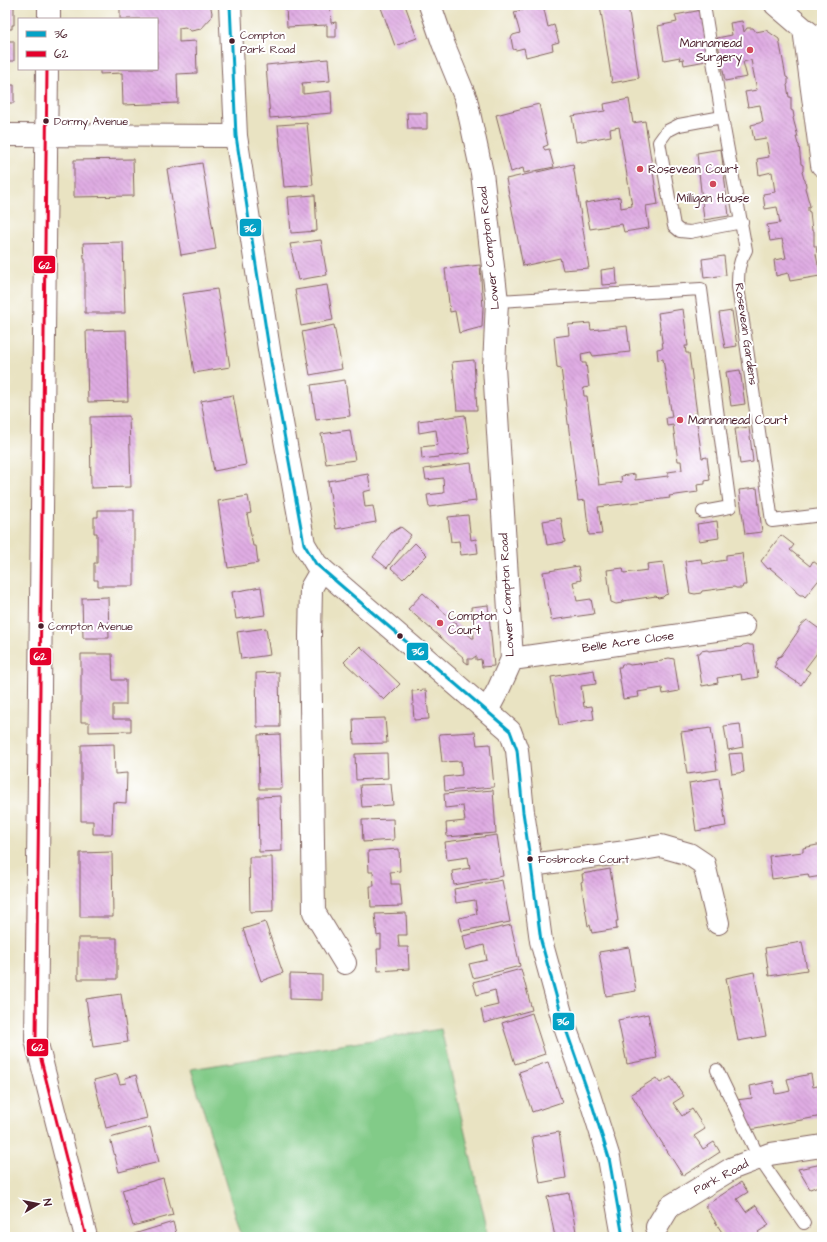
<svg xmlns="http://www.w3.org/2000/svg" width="827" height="1242" font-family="'Architects Daughter',sans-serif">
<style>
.garden{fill:#82cb88;stroke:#66755a}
.building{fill:url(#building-back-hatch)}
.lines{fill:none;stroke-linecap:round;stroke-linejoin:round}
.service-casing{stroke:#826460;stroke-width:14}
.minor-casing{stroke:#826460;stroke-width:24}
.service{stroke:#fff;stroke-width:12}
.minor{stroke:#fff;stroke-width:22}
.bus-1-casing{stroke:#fff;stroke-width:6}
.bus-2-casing{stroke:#fff;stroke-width:6}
.bus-1{stroke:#04a2c6;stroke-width:3}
.bus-2{stroke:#e4002b;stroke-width:3}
.bus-dot{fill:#4a1f2b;stroke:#fff;stroke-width:1.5}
.poi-dot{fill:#d1495b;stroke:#fff;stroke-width:1.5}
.labels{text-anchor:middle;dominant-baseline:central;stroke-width:4;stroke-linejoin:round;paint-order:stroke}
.bus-label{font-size:11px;fill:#4a1f2b;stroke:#fff;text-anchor:start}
.poi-label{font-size:12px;fill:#4a1f2b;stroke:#fff;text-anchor:start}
.street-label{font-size:12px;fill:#4a1f2b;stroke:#fff}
.line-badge{stroke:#fff;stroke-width:1.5}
.badge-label{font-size:11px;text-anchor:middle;font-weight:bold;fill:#fff}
</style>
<defs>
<pattern id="building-back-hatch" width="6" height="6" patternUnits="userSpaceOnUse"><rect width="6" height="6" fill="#dface3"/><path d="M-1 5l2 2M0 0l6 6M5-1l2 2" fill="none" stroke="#b78bb8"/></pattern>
</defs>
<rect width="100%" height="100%" fill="#fff"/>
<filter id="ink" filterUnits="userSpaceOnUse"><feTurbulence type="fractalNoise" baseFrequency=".025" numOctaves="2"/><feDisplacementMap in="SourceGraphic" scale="8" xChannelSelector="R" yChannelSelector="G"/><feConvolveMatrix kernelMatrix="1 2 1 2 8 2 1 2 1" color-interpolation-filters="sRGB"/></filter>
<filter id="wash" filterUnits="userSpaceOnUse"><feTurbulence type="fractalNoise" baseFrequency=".012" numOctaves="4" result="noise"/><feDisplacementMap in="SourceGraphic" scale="16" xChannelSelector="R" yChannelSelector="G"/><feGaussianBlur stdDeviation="0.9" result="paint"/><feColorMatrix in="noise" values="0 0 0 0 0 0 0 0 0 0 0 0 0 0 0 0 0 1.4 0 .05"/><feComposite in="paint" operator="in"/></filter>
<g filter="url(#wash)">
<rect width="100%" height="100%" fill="#e9e3c2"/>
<path class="garden" d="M441,1029L489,1237H242L191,1069Z"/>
<g id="blocks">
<path class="building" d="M5,5H14V25H12V29H5Z
M120,5H208L211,8L212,13L211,18L201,29L191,31L185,27L179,28V42L196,41L197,73L177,74L178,103L123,105L122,73L100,74V69H157V19H120Z
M286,5H330L331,23L336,22V37H327V25L287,27Z
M380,5H405L417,38L395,46Z
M543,5L548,27L554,25L559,42L552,44L553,50L526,57L524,48L516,50L513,49L511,38L513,35L520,33L514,12Z
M600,5H628L639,78L612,83Z
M702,10L712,60L684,65L683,59L679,60L680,57L664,60L658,26L677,22L675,15Z
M742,21L744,32L747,28H753L756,32L766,30L779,39L786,77L788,78V84L787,85L789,97H791V110L793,111L794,117L793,118L798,137H796L798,144L799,145L801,164L803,165V171L802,172L804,179L805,180L806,186L805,188L810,206L808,207V211L810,212L812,231H814V246H816L817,253L816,254L818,265L819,266L820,276L790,281L788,273L776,276L774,260L786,258L782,239L770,241L767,225L780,223L777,207L765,209L763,194L775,192L772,172L759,175L757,159L769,157L766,138L754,140L751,125L763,122L760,105L748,107L745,92L757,90L751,60L743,62L747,77L725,81L717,38L732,35L730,23Z
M5,41H14V61H7V85H14V103H5Z
M328,59L330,81L302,83L303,88V94L331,91L332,113L270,118L266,65Z
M629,99L633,123L645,121L658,204L646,206L649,228L624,232L622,224L590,229L585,203L620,197L621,208L632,206L619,127L610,129L611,136L576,142L572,116L605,111L604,104Z
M539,104L548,145L543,147L545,150L549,149L554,167L524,173L523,168L511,172L496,115Z
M407,113H427V129H408Z
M307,123L313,185L284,187L278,125Z
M721,149L729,216L704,220L697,153Z
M133,159L134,196L74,197V160Z
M202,163L216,249L181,255L167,169Z
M573,164L589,268L563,270L560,258L523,266L506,179Z
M315,195L317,231L291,233L288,197Z
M321,240L327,275L298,280L290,244Z
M123,242L125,313H85V259H84L83,243Z
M724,256L726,275L704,278L702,259Z
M480,265L483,307L482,327L459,333L455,311L450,312L445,269Z
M616,268L617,284L602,285L601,270Z
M327,285L333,320L301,326L295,290Z
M217,289L230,367L194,373L182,294Z
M683,309L688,346H685L686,353H689L697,414H693L694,423H697L702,458L707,457L710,480L705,481V484L697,485L698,492L669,496L670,498L598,507L602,534L589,535L585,500L578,501L561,368L557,367L554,337L569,335L568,325L590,323L591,330L627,326L630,352L593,356L591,352L581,354L582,363H586L589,387L583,388L584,396H587L599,485L622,482L621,476L635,474V480L668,476V472L682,470L681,461H678L673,425L667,426L666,418L672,417L663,359L658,360L657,349L663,348L658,313Z
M732,311L737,346L725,348L719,313Z
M334,325L342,369L310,375L302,332Z
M126,330L128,401L88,402L86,331Z
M474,360L477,410H457L452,362Z
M740,370L745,404L731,406L726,372Z
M345,380L350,416L316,420L311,385Z
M233,395L246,465L214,471L201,401Z
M465,415L470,453L422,459L421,447L438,445L436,430L419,433L418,421Z
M129,416L131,487L91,488L90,417Z
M749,427L753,462L740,464L735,429Z
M350,430L355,460L326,464L321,434Z
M471,463L476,501L429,507L427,495L444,493L443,478L426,480L424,469Z
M368,474L371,490L363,492L365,507L373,506L376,522L336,529L328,481Z
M757,488L762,532L745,534L739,490Z
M248,496L251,513L247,514L253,546H256L258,563L228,568L218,501Z
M98,510H134V586H98V580H94V563H97V533H94V517H98Z
M468,515L471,540L476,539L478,553L461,555L459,541L451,542L448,517Z
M561,518L565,542L547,545L543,521Z
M717,521L719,538L699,541L697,524Z
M401,527L411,535L387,568L373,557L391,533Z
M781,535L794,545L790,550L810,566L813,561L822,568V576L805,597L803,595H800L796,592L795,589L770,568L768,569L761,561Z
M415,543L427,555L403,579L391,568Z
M742,553L746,585H743L742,588H736L734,587L702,591L701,593L695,594L690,593L685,561L701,559L702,564L726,560V555Z
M663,562L668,594L665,595L663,597L658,598L656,596L623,601L622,603L616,604L611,602L607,570L623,568L624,573L648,570L647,564Z
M578,566L581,580L573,582L577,601L591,599L594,614L551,620L543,572Z
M261,587L265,615L236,619L232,592Z
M423,593L472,638H474L471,607L488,605L494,666L482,667L481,659L476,660V656L472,659H468V664L464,661V658L408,609Z
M108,597L109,638H83L82,598Z
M807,620L822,631V650L820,649L805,669L810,672L801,685L774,667L776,664L775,662L778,657L781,656L799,630V627Z
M266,628L270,655L241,659L237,632Z
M748,644L750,645H753L758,677L742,680L741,674L717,678L718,683L702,686L697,653H700L701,651L707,650L709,651L741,647L743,645Z
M360,646L400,684L384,700L344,662Z
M81,654H112L113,680H126V705H113V719H131V731L89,732V722H81Z
M669,658L674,659L679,691L663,694L662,688L638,692L639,697L623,699L618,667H621L622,664H628L630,665L662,661L664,659Z
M594,670L596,684L581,686L584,707L592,706L594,719L559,725L551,677Z
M279,672L280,727H257L256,673Z
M426,690L429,719L414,720L412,691Z
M385,718L387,743L354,744L353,719Z
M740,724L743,747L728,750L724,726Z
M711,728L717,770L687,774L681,732Z
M475,732L477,745L490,744L494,787L445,791L444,777L462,775L461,761L442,762L439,734Z
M280,734L282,789H259L258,735Z
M114,744L115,774L127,773L126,803L113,802L112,834H93V821H81V745Z
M387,753L388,778L356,780L355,754Z
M742,753L744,772L732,774L729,754Z
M719,778L726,826L696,831L689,783Z
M391,784L393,805L362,807L360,785Z
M493,790L496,833L447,837L446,823L465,821L463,806L445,808L444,794Z
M281,796L282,851L259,852L258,797Z
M393,819L394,840L363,842L362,820Z
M497,835L503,876L454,885L452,871L470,868L468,857L447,860L445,842Z
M822,844V876L809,878L808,874L772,879L769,856L803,852V848Z
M399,849L400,871L390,872L391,878V884H400L402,906L371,907L370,886H374L373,872H369L368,851Z
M112,852L113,917H80V853Z
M249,857H272L273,911L250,912Z
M610,869L618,921H616L617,929L592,933L590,925L588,926L581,882L583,881L582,874Z
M502,880L510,922L462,931L459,918L477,914L475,900L456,903L454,889Z
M406,913L407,935H398L399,947H408L409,969L378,971L377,949H381V935L377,936L375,914Z
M265,922L283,973L261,981L243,929Z
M511,925L520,966L473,978L469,964L487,960L484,945L466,950L463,936Z
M78,938H117V979H78Z
M802,942L807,970L769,976L765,948Z
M629,947L636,991L606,996L599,952Z
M521,969L532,1010L484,1023L481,1009L498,1005L495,990L477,995L473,982Z
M754,972L766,1036L738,1041L726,978Z
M290,974L322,975V1000L290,999Z
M818,979H822V1003H821Z
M121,994L128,1042L93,1047L86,999Z
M532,1013L545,1054L515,1064L502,1023Z
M648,1014L657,1058L627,1064L618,1020Z
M548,1062L562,1102L532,1112L519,1072Z
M117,1074L120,1084L126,1083L125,1078L136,1075L147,1118L106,1128L94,1080Z
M811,1074L813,1087L822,1085V1116L750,1130L736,1100L752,1098L750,1086L773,1081L775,1094L782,1093L790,1091L787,1079Z
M671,1077L684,1096L673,1103L682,1116L692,1109L705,1129L694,1136L698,1141L703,1149L714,1142L720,1152L683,1176L631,1094L656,1078L660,1083Z
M150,1127L159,1162L119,1172L110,1138Z
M559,1132L566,1178L540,1183L532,1137Z
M822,1164V1187L821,1185L810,1189L798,1169Z
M163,1178L173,1215L133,1226L122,1190Z
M741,1182L748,1192L737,1199L746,1212L756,1205L769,1225L758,1232L762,1237H725L705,1206Z
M569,1193L577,1237H555L547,1197Z
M173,1222L177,1237H135L134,1234Z"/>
</g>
</g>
<g filter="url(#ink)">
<use href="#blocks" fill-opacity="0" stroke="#826460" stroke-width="1"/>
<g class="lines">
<g class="service-casing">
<path id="service" d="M704,5L722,117L746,250C738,263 738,272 738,287L772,521L822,515
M722,117L679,125L667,131L659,142L674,226L680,231L690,232L742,222
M497,301L701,289L730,507L703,512
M717,1070L759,1158L804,1223"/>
</g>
<g class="minor-casing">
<path id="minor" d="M230,5L236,136L271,362L304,544L316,564L510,731L517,750L523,812L531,865L541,941L564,1024L590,1098L609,1158L623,1237
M430,5L443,43L466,99L482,173L497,301L494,367L512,659L499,688L487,711
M776,5L804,29L822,43
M49,19V5
M804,29L822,165
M47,69L36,1040L86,1237
M5,135L236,136
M322,569L311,588L310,636L314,912L345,963
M512,659L744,626
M531,865L626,852L661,846L689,854L704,864L718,923
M657,1227L669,1207L733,1168L770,1154L822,1146"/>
</g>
<use href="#service" class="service"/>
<use href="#minor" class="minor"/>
<g class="bus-1-casing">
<path id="bus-1" d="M230,5L236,136L271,362L304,544L316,564L510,731L517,750L523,812L531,865L541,941L564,1024L590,1098L609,1158L623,1237"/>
</g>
<g class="bus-2-casing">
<path id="bus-2" d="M47,69L36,1040L86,1237"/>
</g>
<use href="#bus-1" class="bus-1"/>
<use href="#bus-2" class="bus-2"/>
</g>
</g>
<g class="bus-dot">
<circle cx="232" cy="41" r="3.5"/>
<circle cx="46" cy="121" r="3.5"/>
<circle cx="41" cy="626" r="3.5"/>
<circle cx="400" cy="636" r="3.5"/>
<circle cx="530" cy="859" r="3.5"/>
</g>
<g class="poi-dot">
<circle cx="750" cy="50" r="4"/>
<circle cx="640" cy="169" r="4"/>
<circle cx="713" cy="184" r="4"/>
<circle cx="680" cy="420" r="4"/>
<circle cx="440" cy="623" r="4"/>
</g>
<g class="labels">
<g class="bus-label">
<text x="240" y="35">Compton<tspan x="240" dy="14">Park Road</tspan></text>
<text x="54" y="121">Dormy Avenue</text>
<text x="48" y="626">Compton Avenue</text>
<text x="538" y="859">Fosbrooke Court</text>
</g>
<g class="poi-label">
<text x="742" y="43" text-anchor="end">Mannamead<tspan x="742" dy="14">Surgery</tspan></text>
<text x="648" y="169">Rosevean Court</text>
<text x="713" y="198" text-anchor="middle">Milligan House</text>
<text x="688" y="420">Mannamead Court</text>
<text x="448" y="616">Compton<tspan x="448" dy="14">Court</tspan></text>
</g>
<g class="street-label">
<text transform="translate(489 248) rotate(-96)">Lower Compton Road</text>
<text transform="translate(746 334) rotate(82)">Rosevean Gardens</text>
<text transform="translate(507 595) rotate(-93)">Lower Compton Road</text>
<text transform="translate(628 642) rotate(-8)">Belle Acre Close</text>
<text transform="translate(721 1177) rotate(-28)">Park Road</text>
</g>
</g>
<g class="line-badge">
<rect x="239" y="218" width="23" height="19" rx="4" fill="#04a2c6"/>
<rect x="33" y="255" width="23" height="19" rx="4" fill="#e4002b"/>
<rect x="406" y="642" width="23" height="19" rx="4" fill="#04a2c6"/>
<rect x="29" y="647" width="23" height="19" rx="4" fill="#e4002b"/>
<rect x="552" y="1012" width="23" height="19" rx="4" fill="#04a2c6"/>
<rect x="26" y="1038" width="23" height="19" rx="4" fill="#e4002b"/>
</g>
<g class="badge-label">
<text x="250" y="232">36</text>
<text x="45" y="269">62</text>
<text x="418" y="655">36</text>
<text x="40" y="660">62</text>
<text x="563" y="1025">36</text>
<text x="38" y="1051">62</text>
</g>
<rect width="827" height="1242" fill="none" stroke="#fff" stroke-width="20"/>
<rect x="18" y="18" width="140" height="52" fill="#ffffff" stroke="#b7a5aa"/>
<rect x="26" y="31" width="20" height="6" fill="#04a2c6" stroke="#b7a5aa"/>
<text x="54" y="38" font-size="12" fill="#4a1f2b">36</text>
<rect x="26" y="51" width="20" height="6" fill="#e4002b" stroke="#b7a5aa"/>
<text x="54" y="58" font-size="12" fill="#4a1f2b">62</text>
<g transform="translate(38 1204) rotate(80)" stroke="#ffffff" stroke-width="3" paint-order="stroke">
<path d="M0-3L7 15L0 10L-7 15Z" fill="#4a1f2b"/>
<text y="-6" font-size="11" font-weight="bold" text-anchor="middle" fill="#4a1f2b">N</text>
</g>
</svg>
